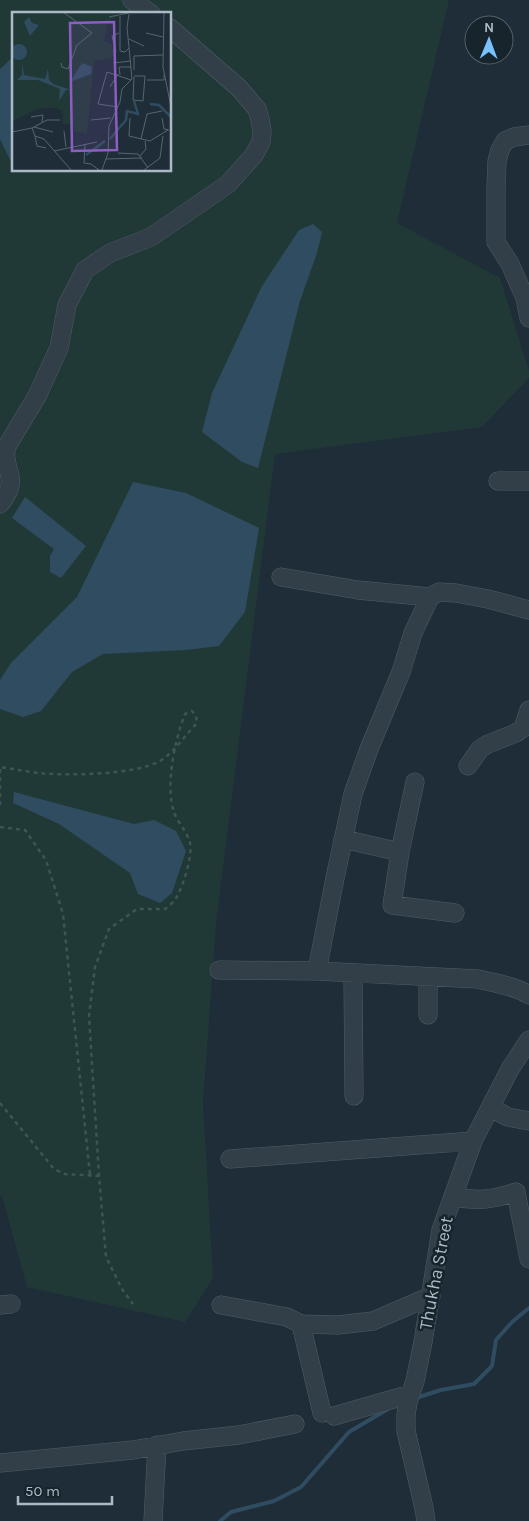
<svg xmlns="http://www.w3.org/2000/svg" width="529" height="1521" font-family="Karla,sans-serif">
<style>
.green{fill:#203937;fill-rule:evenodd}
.water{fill:#304c60}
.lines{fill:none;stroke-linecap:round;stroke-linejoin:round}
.stream{stroke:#304c60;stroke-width:4}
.minor-casing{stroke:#4f5d66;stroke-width:19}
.path{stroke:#3d5554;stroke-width:2.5;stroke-dasharray:4 4;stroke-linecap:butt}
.minor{stroke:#323f48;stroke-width:18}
.labels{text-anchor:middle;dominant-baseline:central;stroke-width:5;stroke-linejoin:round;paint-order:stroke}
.street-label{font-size:18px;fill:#abbac5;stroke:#17242c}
.inset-river{fill:none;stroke:#304c60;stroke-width:2.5}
.inset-road{fill:none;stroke:#566570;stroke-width:1}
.view{fill:#8c5ec1;fill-opacity:0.15;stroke:#8c5ec1;stroke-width:2.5}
.inset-edge{fill:none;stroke:#abbac5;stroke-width:2.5}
</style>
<rect width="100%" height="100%" fill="#1e2d38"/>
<path class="green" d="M0,0H449L397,223L500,278L529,371V378L482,427L275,454L216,923L203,1103L213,1278L185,1322L27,1287L2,1196L0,1195ZM14,14H170V170H14Z"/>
<path class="water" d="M13,57L14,158L11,162L0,139V69Z
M313,224L322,232L317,253L300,301L258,468L242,462L202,432L212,393L262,286L299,230Z
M133,482L186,493L259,528L245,612L219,646L186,650L103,654L72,672L41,711L23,717L0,709V680L11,663L77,597Z
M25,497L86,546L61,578L50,572V556L54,549L12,518Z
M14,792L134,824L154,820L176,831L186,851L172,893L160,903L138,894L130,873L59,824L13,803Z"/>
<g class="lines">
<path class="stream" d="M416,1398L441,1390L474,1384L492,1366L496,1340L512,1322L529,1308
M220,1521L231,1512L274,1501L301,1487L349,1432L388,1409"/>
<g class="minor-casing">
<path id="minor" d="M132,0L151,14
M529,135L514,137L505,141L500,150L497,161L496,188V242L510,264L525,298L529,318
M498,481H529
M0,504C23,476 0,470 7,446L37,396L59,348L67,305L85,270L110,253L151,237L228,184L254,155L261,142L262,131L260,119L257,109L239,88L170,28
M281,577L358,590L430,597
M529,610L488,599L456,593L439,592L430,597L413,633L401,672L369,749L353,794L335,878L317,971L478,979C494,983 516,986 529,995
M468,766L480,749L488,744L516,733L523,728L529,710
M343,839L400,852L415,782
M400,852L392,905L455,913
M219,970L317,971
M353,974L354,1096
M428,1015V977
M491,1108L508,1117L529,1121
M230,1159L473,1141
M453,1197C478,1201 492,1200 516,1192L529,1259
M0,1305L11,1304
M221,1305L287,1317L301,1324L322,1413
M301,1324L338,1325L373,1321L431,1296
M334,1416L411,1394
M0,1463L133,1450L183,1441L239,1435L295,1424
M153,1521L157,1445
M426,1521L424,1508L406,1431V1415L408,1402L415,1381L423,1342L441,1230L473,1141L510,1069L529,1040"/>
</g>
<path class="path" d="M0,805V767C13,769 25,771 38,773C67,776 135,775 160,761C176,751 184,736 197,723L196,716L192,711L185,714C175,739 165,785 174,812C177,822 187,831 190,843C193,855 183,887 176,898C174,902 169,906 165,909H137L109,929L95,967L89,1016L99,1176L106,1257L122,1289L133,1304
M0,827L25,830L46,860L63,914L90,1175
M0,1103L54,1169L65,1174L99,1176"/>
<use href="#minor" class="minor"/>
</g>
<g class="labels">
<g class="street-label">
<text transform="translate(436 1273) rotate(-79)">Thukha Street</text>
</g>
</g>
<g transform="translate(12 12)">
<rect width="159" height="159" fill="#1e2d38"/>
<path d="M0,0H103L106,5L96,9L92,29L100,33L103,42L99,46L82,49L75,122L62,119L60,112H51L50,99L44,96H29L0,109Z" fill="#203937"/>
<path d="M17,5L20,11L27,13L18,24L12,10ZM-1 40a8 8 0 1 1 16 0a8 8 0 1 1-16 0ZM10,50L12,63L33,67L36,57L37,68L41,72L59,78H54L47,89L48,77L26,68H5L10,63ZM70,51L80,55L79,62L58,70Z" fill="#304c60"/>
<path class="inset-river" d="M138,92L147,93L159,105M98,127L114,108L115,99L126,102L122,89M74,143L93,129"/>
<path class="inset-road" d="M115,0H131M152,0L151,55L159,95M108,4V39L113,40L117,36M97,5L116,1M134,21L151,25M117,27L132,34M104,40L100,24L107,21M49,51L50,55L56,57L65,33L80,21L51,0M101,51L119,49M122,58V44L151,43M108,63L107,55H119M122,64H133L131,89L121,88L122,65M135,68H152V63M98,75L106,62M106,95L86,92L95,60L119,68M19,105L31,103L30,110M118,106L117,124L138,129L156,118M150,106L152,117L157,118M79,108L99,106M22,115L41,120M20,116L23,124L32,127L59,158M52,119L54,135M0,120L20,116L35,108H48M23,124L25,134L34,136M129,127L135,102L150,99M73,132L72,151L79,152L87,158M42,139L85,130M106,141L126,142L136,156M128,144L134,137L133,129M94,147L130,146M90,158L96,141L97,114L108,90L110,77L120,67L115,15L117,2M132,158L148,146L151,124"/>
<path class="view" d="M102,10L105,138L60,139L58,11Z"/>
<rect width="159" height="159" class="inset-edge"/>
</g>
<g transform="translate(489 40) rotate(1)"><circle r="24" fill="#17242c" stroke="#526069"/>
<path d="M0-4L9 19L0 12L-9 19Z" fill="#77c2ff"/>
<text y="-8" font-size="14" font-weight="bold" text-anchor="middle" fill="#abbac5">N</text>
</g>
<path d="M18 1496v8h94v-8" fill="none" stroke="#abbac5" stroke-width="2.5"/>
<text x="25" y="1496" font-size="15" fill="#abbac5" stroke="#17242c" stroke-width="4" paint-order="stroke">50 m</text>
</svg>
